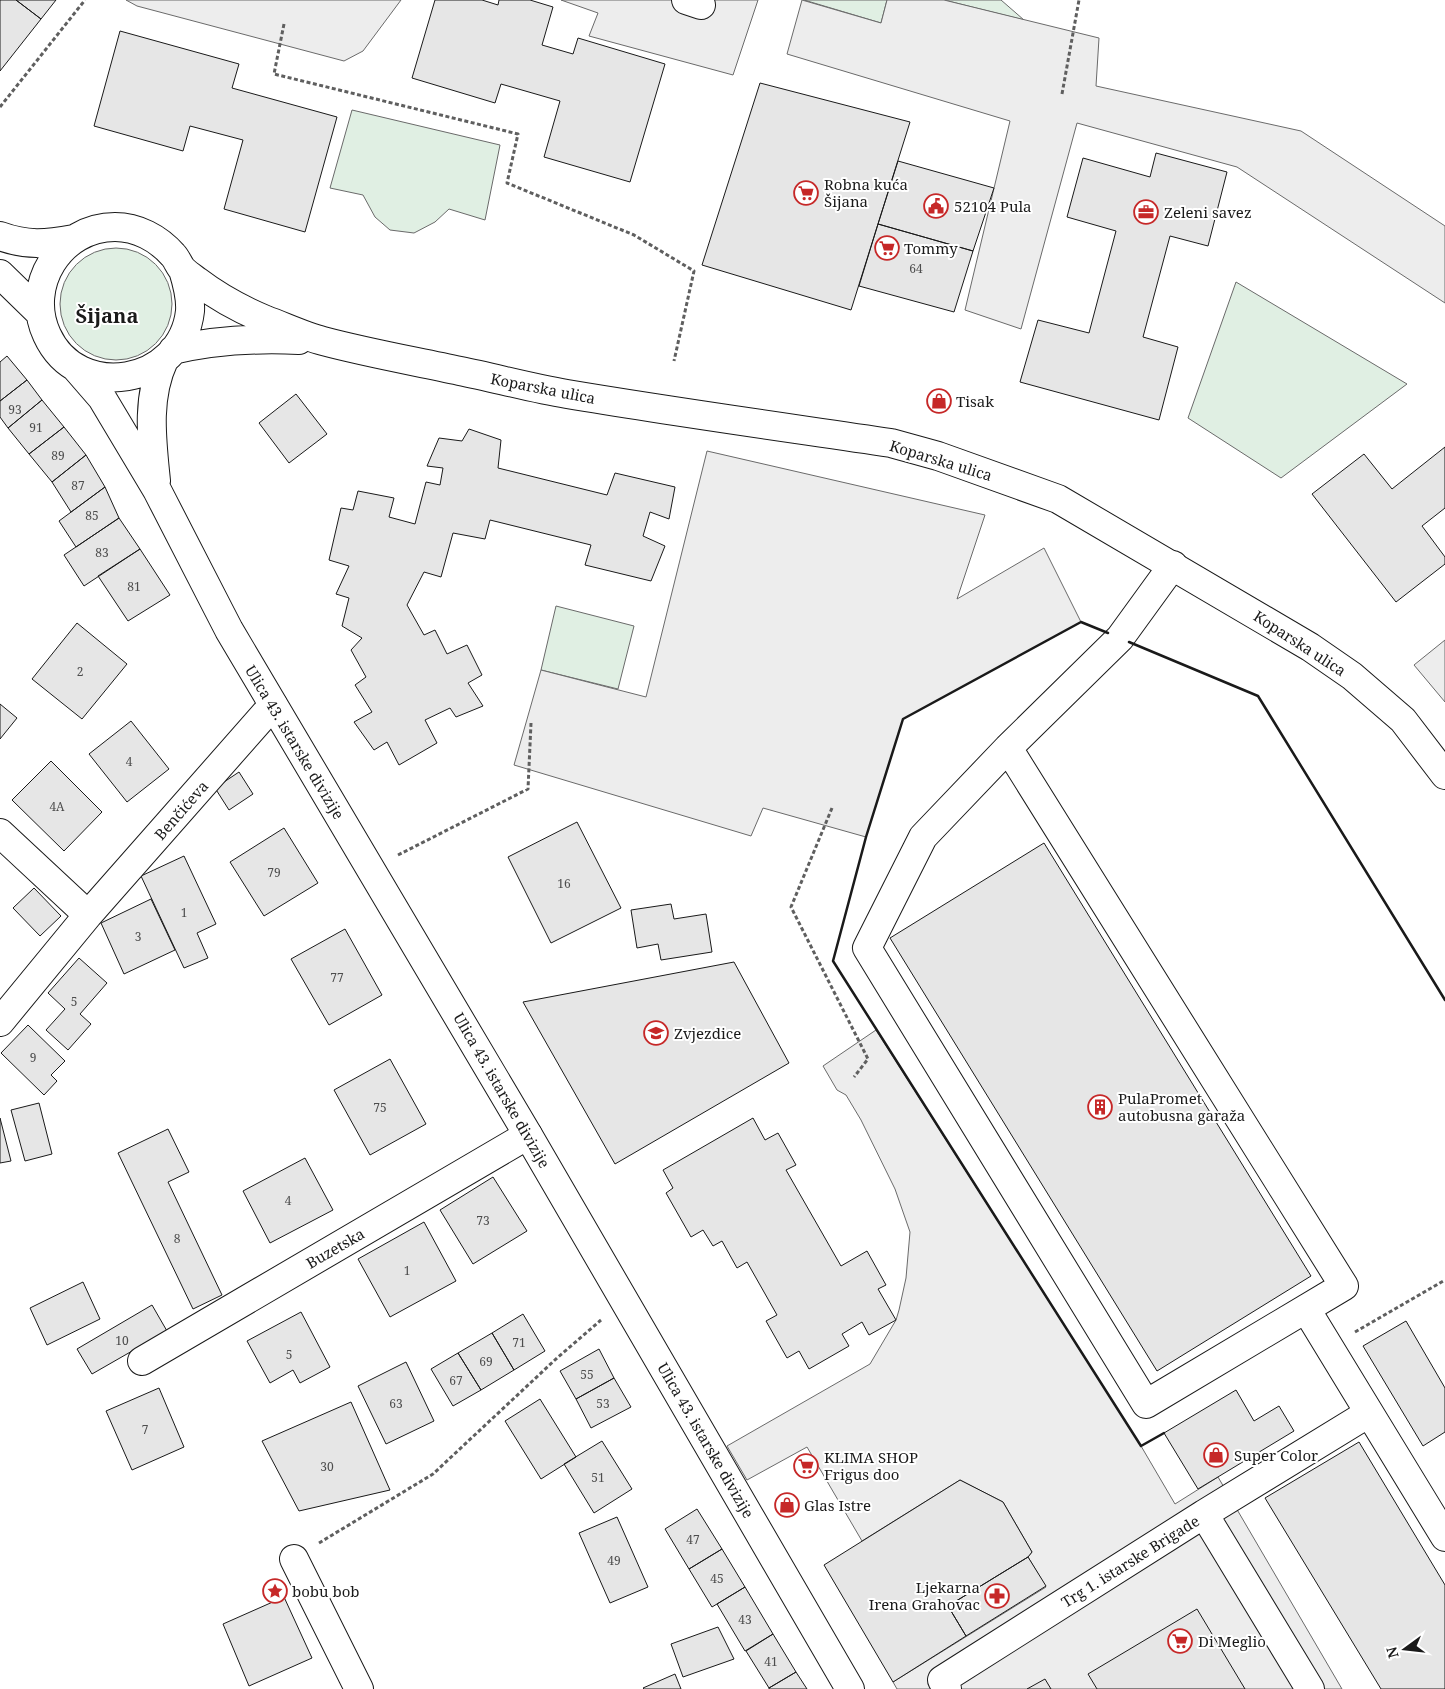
<svg xmlns="http://www.w3.org/2000/svg" width="1445" height="1689" font-family="'Noto Serif',serif">
<style>
.green{fill:#e0efe3;stroke:#6a6a6a}
.parking{fill:#ededed;stroke:#6a6a6a}
.building{fill:#e6e6e6;stroke:#1a1a1a}
.lines{fill:none;stroke-linecap:round;stroke-linejoin:round}
.minor-casing{stroke:#1a1a1a;stroke-width:30}
.major-casing{stroke:#1a1a1a;stroke-width:30}
.path{stroke:#5f5f5f;stroke-width:3;stroke-dasharray:4 2.5;stroke-linecap:butt}
.minor{stroke:#fff;stroke-width:28}
.major{stroke:#fff;stroke-width:28}
.wall{stroke:#1a1a1a;stroke-width:2.5}
.labels{text-anchor:middle;dominant-baseline:central;stroke-width:4;stroke-linejoin:round;paint-order:stroke}
.number-label{font-size:12px;fill:#4d4d4d}
.poi-label{font-size:15px;fill:#1a1a1a;stroke:#fff;text-anchor:start}
.street-label{font-size:15px;fill:#1a1a1a;stroke:#fff}
.district-label{font-size:20px;font-weight:bold;fill:#1a1a1a;stroke:#fff}
</style>
<rect width="100%" height="100%" fill="#fff"/>
<path class="green" d="M804,0H887L881,23Z
M944,0H1001L1024,20Z
M352,110L500,145L485,220L449,209L435,222L414,233L390,230L375,217L363,195L330,188Z
M60 304a56 56 0 1 1 112 0a56 56 0 1 1-112 0Z
M1236,282L1407,384L1281,478L1188,418Z
M556,606L634,626L618,689L541,670Z"/>
<path class="parking" d="M126,0H401L363,51L344,61L137,6Z
M561,0H758L733,75L589,36L598,13Z
M802,0L881,23L887,0H944L1099,38L1096,86L1301,131L1445,226V303L1237,167L1077,123L1021,329L965,310L1010,121L787,54Z
M707,451L985,515L957,599L1044,548L1081,622L903,719L866,837L763,808L751,836L514,765L541,670L646,697Z
M1445,640V702L1414,665Z
M876,1030L1141,1446L1175,1504L1218,1477L1342,1689H897L893,1682L1046,1587L1028,1557L1032,1552L1003,1502L960,1480L862,1541L807,1447L747,1480L727,1446L870,1364L896,1320L899,1310L906,1278L910,1232L895,1189L861,1120L846,1095L837,1090L823,1066Z"/>
<path class="building" d="M0,0H16L41,19L0,71Z
M16,0H56L41,19Z
M435,0H482L498,5L499,0H530L553,7L542,45L573,54L578,38L665,64L630,182L544,157L560,101L501,84L495,103L412,78Z
M120,31L239,64L232,88L337,117L305,232L224,209L243,140L190,126L183,151L94,126Z
M760,83L910,122L851,310L702,265Z
M1156,153L1227,172L1208,246L1170,236L1143,337L1178,347L1159,420L1020,382L1038,320L1089,333L1116,231L1067,217L1083,158L1150,177Z
M898,161L994,188L973,251L878,224Z
M878,224L973,251L954,312L859,286Z
M7,356L27,380L0,401V362Z
M27,380L42,400L8,428L0,417V401Z
M296,394L327,434L289,463L259,423Z
M42,400L64,427L29,454L8,428Z
M64,427L86,455L52,482L29,454Z
M469,429L501,440L498,468L607,495L615,473L675,487L669,519L650,512L643,536L665,546L651,581L585,565L591,545L490,520L485,539L453,533L441,577L424,572L407,605L424,635L435,630L447,654L467,645L482,675L468,683L483,706L456,717L450,708L425,720L437,743L399,765L387,742L374,750L354,722L372,712L355,685L366,677L351,650L362,638L342,626L349,598L336,594L349,566L329,560L341,508L353,510L358,491L394,498L389,517L415,524L426,482L440,485L443,468L427,466L439,438L462,441Z
M1445,447V508L1422,526L1445,557V564L1396,602L1312,494L1364,454L1392,489Z
M86,455L105,487L71,512L52,482Z
M105,487L119,518L76,547L59,521Z
M119,518L140,549L84,586L64,555Z
M140,549L170,595L128,621L98,576Z
M77,623L127,664L82,719L32,679Z
M0,704L17,718L0,739Z
M131,721L169,769L127,802L89,754Z
M51,761L102,812L64,851L12,800Z
M239,772L253,794L229,810L215,788Z
M577,822L621,908L551,943L508,857Z
M284,828L318,883L264,916L230,862Z
M1044,843L1311,1276L1157,1371L890,938Z
M184,856L216,924L197,933L208,958L184,968L141,876Z
M34,888L61,916L40,936L13,908Z
M151,899L175,950L124,974L101,923Z
M671,904L674,919L706,914L712,952L661,960L658,944L637,948L631,910Z
M345,929L382,995L329,1025L291,959Z
M79,958L107,983L80,1014L91,1024L68,1050L46,1030L65,1009L48,993Z
M734,962L789,1063L615,1164L523,1002Z
M28,1025L65,1061L51,1075L57,1081L44,1095L1,1053Z
M390,1059L426,1124L370,1155L334,1090Z
M39,1103L52,1154L25,1161L11,1110Z
M0,1118L11,1161L0,1163Z
M753,1118L765,1140L778,1133L796,1165L786,1170L841,1266L867,1251L886,1285L878,1289L896,1320L869,1335L862,1322L842,1334L849,1346L809,1369L799,1351L787,1358L766,1321L777,1315L747,1262L737,1268L722,1241L713,1246L703,1230L691,1237L666,1193L673,1188L663,1170Z
M168,1129L189,1172L168,1182L222,1295L193,1309L118,1153Z
M305,1158L333,1210L270,1243L243,1191Z
M493,1177L527,1231L473,1264L440,1210Z
M424,1222L456,1281L390,1317L358,1259Z
M83,1282L100,1319L47,1345L30,1308Z
M152,1305L167,1331L92,1374L77,1349Z
M301,1312L330,1367L300,1383L293,1370L270,1383L247,1341Z
M523,1314L545,1351L514,1370L492,1333Z
M1406,1321L1445,1388V1432L1423,1446L1363,1346Z
M492,1333L514,1370L481,1390L458,1353Z
M599,1349L614,1378L576,1399L560,1371Z
M458,1353L481,1390L453,1406L431,1369Z
M406,1362L434,1421L386,1444L358,1386Z
M614,1378L631,1407L591,1428L576,1399Z
M159,1388L184,1447L132,1470L106,1411Z
M1236,1390L1254,1421L1279,1406L1294,1431L1198,1489L1164,1433Z
M540,1399L576,1457L541,1479L505,1421Z
M351,1402L390,1490L299,1511L262,1441Z
M602,1441L632,1489L594,1513L564,1464Z
M1359,1442L1445,1585V1689H1381L1265,1498Z
M960,1480L1003,1502L1032,1552L1028,1557L948,1606L966,1636L893,1682L824,1565Z
M697,1509L722,1549L689,1569L665,1529Z
M617,1517L648,1587L610,1603L579,1533Z
M722,1549L745,1587L712,1607L689,1569Z
M1028,1557L1046,1586L966,1636L948,1606Z
M745,1587L773,1634L745,1651L717,1604Z
M284,1597L312,1658L249,1686L223,1624Z
M1197,1609L1245,1689H1097L1088,1674Z
M718,1627L734,1659L683,1677L671,1644Z
M773,1634L796,1672L769,1688L746,1651Z
M796,1672L807,1689H769V1688Z
M675,1674L681,1689H644L643,1688Z
M1045,1679L1051,1689H1027Z"/>
<g class="lines">
<g class="minor-casing">
<path id="minor" d="M686,0L701,5
M1008,748L1344,1286L1146,1404L867,948L923,837Z
M1008,748L1120,638L1173,565
M0,833L88,915
M0,1022L88,915L273,705
M1306,1309L1445,1537
M142,1361L528,1135
M1204,1514L1369,1413
M294,1559L359,1689
M947,1689L942,1680L1204,1514L1310,1689"/>
</g>
<g class="major-casing">
<path id="major" d="M0,236C27,246 46,244 74,239
M183,270C187,283 191,297 190,311C182,385 78,403 47,335C24,286 60,227 115,227C137,227 158,238 173,255C177,259 179,266 183,270C187,274 193,278 197,281C218,297 242,310 266,320C285,327 304,336 323,341C368,353 414,361 460,371C495,378 531,388 567,394C674,412 783,427 891,443L938,456L1058,499L1310,647L1352,676L1403,720L1445,775
M0,274L40,313
M173,350C215,340 256,338 299,340
M76,368L102,398L157,490L229,630L528,1135L850,1689
M156,481C152,441 146,398 164,360"/>
</g>
<path class="path" d="M284,24L274,74L518,134L507,183L634,235L694,271L674,361
M1062,94L1079,0
M0,107L85,0
M832,808L791,907L868,1059L854,1077
M398,855L528,789L531,723
M1355,1332L1445,1280
M319,1543L433,1474L557,1358L601,1320"/>
<use href="#minor" class="minor"/>
<use href="#major" class="major"/>
<path class="wall" d="M1108,633L1081,622L903,719L866,837L833,961L1141,1446L1164,1433
M1129,642L1258,696L1445,1000"/>
</g>
<defs>
<g id="supermarket-ring" transform="scale(1.25)"><circle r="9.5" fill="#fff" stroke="#c62828" stroke-width="1.5"/><path d="M-6-5.5h2.5l.6 2H6L4.5 2H-2.5L-4.4-4H-6ZM-1.5 3.2a1.3 1.3 0 1 0 .1 0ZM3 3.2a1.3 1.3 0 1 0 .1 0Z" fill="#c62828"/></g>
<g id="civic-ring" transform="scale(1.25)"><circle r="9.5" fill="#fff" stroke="#c62828" stroke-width="1.5"/><path d="M-.6-6.5H3V-4.5H.6V-3L4-1V1h2V6H-6V1h2V-1L-.6-3ZM-1.2 2.5V6h2.4V2.5Z" fill="#c62828"/></g>
<g id="office-ring" transform="scale(1.25)"><circle r="9.5" fill="#fff" stroke="#c62828" stroke-width="1.5"/><path d="M-6-3h4V-5.5h4V-3h4V5H-6ZM-1-4.5V-3h2v-1.5ZM-6 0V1H6V0Z" fill="#c62828"/></g>
<g id="shop-ring" transform="scale(1.25)"><circle r="9.5" fill="#fff" stroke="#c62828" stroke-width="1.5"/><path d="M-5-2.5h2.3a2.7 3.5 0 0 1 5.4 0H5L5.5 6h-11ZM-1.5-2.5h3a1.5 2.3 0 0 0-3 0Z" fill="#c62828"/></g>
<g id="school-ring" transform="scale(1.25)"><circle r="9.5" fill="#fff" stroke="#c62828" stroke-width="1.5"/><path d="M0-5L7-2L0 1L-7-2ZM-4 1L0 2.5L4 1V4Q0 6-4 4Z" fill="#c62828"/></g>
<g id="building-ring" transform="scale(1.25)"><circle r="9.5" fill="#fff" stroke="#c62828" stroke-width="1.5"/><path d="M-4-6H4V6H1V3H-1V6H-4ZM-2.5-4.3h1.7v1.8h-1.7ZM.8-4.3h1.7v1.8H.8ZM-2.5-1h1.7V.8h-1.7ZM.8-1h1.7V.8H.8Z" fill="#c62828"/></g>
<g id="sight-ring" transform="scale(1.25)"><circle r="9.5" fill="#fff" stroke="#c62828" stroke-width="1.5"/><path d="M0-6L1.8-2.2L6-1.7L2.9 1.2L3.7 5.4L0 3.3L-3.7 5.4L-2.9 1.2L-6-1.7L-1.8-2.2Z" fill="#c62828"/></g>
<g id="pharmacy-ring" transform="scale(1.25)"><circle r="9.5" fill="#fff" stroke="#c62828" stroke-width="1.5"/><path d="M-2-6h4v4h4v4h-4v4h-4v-4h-4v-4h4Z" fill="#c62828"/></g>
</defs>
<g fill-rule="evenodd">
<use href="#supermarket-ring" x="806" y="193"/>
<use href="#civic-ring" x="936" y="206"/>
<use href="#office-ring" x="1146" y="212"/>
<use href="#supermarket-ring" x="887" y="248"/>
<use href="#shop-ring" x="939" y="401"/>
<use href="#school-ring" x="656" y="1033"/>
<use href="#building-ring" x="1100" y="1107"/>
<use href="#shop-ring" x="1216" y="1455"/>
<use href="#supermarket-ring" x="806" y="1466"/>
<use href="#shop-ring" x="787" y="1505"/>
<use href="#sight-ring" x="275" y="1591"/>
<use href="#pharmacy-ring" x="997" y="1596"/>
<use href="#supermarket-ring" x="1180" y="1641"/>
</g>
<g class="labels">
<g class="number-label">
<text x="916" y="268">64</text>
<text x="15" y="409">93</text>
<text x="36" y="427">91</text>
<text x="58" y="455">89</text>
<text x="78" y="485">87</text>
<text x="92" y="515">85</text>
<text x="102" y="552">83</text>
<text x="134" y="586">81</text>
<text x="80" y="671">2</text>
<text x="129" y="761">4</text>
<text x="57" y="806">4A</text>
<text x="274" y="872">79</text>
<text x="564" y="883">16</text>
<text x="184" y="912">1</text>
<text x="138" y="936">3</text>
<text x="337" y="977">77</text>
<text x="74" y="1001">5</text>
<text x="33" y="1057">9</text>
<text x="380" y="1107">75</text>
<text x="288" y="1200">4</text>
<text x="483" y="1220">73</text>
<text x="177" y="1238">8</text>
<text x="407" y="1270">1</text>
<text x="122" y="1340">10</text>
<text x="519" y="1342">71</text>
<text x="289" y="1354">5</text>
<text x="486" y="1361">69</text>
<text x="587" y="1374">55</text>
<text x="456" y="1380">67</text>
<text x="396" y="1403">63</text>
<text x="603" y="1403">53</text>
<text x="145" y="1429">7</text>
<text x="327" y="1466">30</text>
<text x="598" y="1477">51</text>
<text x="693" y="1539">47</text>
<text x="614" y="1560">49</text>
<text x="717" y="1578">45</text>
<text x="745" y="1619">43</text>
<text x="771" y="1661">41</text>
</g>
<g class="poi-label">
<text x="824" y="184">Robna kuća<tspan x="824" dy="17">Šijana</tspan></text>
<text x="954" y="206">52104 Pula</text>
<text x="1164" y="212">Zeleni savez</text>
<text x="904" y="248">Tommy</text>
<text x="956" y="401">Tisak</text>
<text x="674" y="1033">Zvjezdice</text>
<text x="1118" y="1098">PulaPromet<tspan x="1118" dy="17">autobusna garaža</tspan></text>
<text x="1234" y="1455">Super Color</text>
<text x="824" y="1457">KLIMA SHOP<tspan x="824" dy="17">Frigus doo</tspan></text>
<text x="804" y="1505">Glas Istre</text>
<text x="980" y="1587" text-anchor="end">Ljekarna<tspan x="980" dy="17">Irena Grahovac</tspan></text>
<text x="292" y="1591">bobu bob</text>
<text x="1198" y="1641">Di Meglio</text>
</g>
<g class="street-label">
<text transform="translate(543 388) rotate(11)">Koparska ulica</text>
<text transform="translate(941 460) rotate(17)">Koparska ulica</text>
<text transform="translate(1300 643) rotate(33)">Koparska ulica</text>
<text transform="translate(295 742) rotate(59)">Ulica 43. istarske divizije</text>
<text transform="translate(181 810) rotate(-49)">Benčićeva</text>
<text transform="translate(502 1090) rotate(60)">Ulica 43. istarske divizije</text>
<text transform="translate(335 1248) rotate(-30)">Buzetska</text>
<text transform="translate(706 1440) rotate(60)">Ulica 43. istarske divizije</text>
<text transform="translate(1130 1561) rotate(-32)">Trg 1. istarske Brigade</text>
</g>
<g class="district-label">
<text x="107" y="315">Šijana</text>
</g>
</g>
<g transform="translate(1405 1649) rotate(255)" stroke="#ffffff" stroke-width="4" paint-order="stroke">
<path d="M0-4L9 19L0 12L-9 19Z" fill="#1a1a1a"/>
<text y="-8" font-size="14" font-weight="bold" text-anchor="middle" fill="#1a1a1a">N</text>
</g>
</svg>
